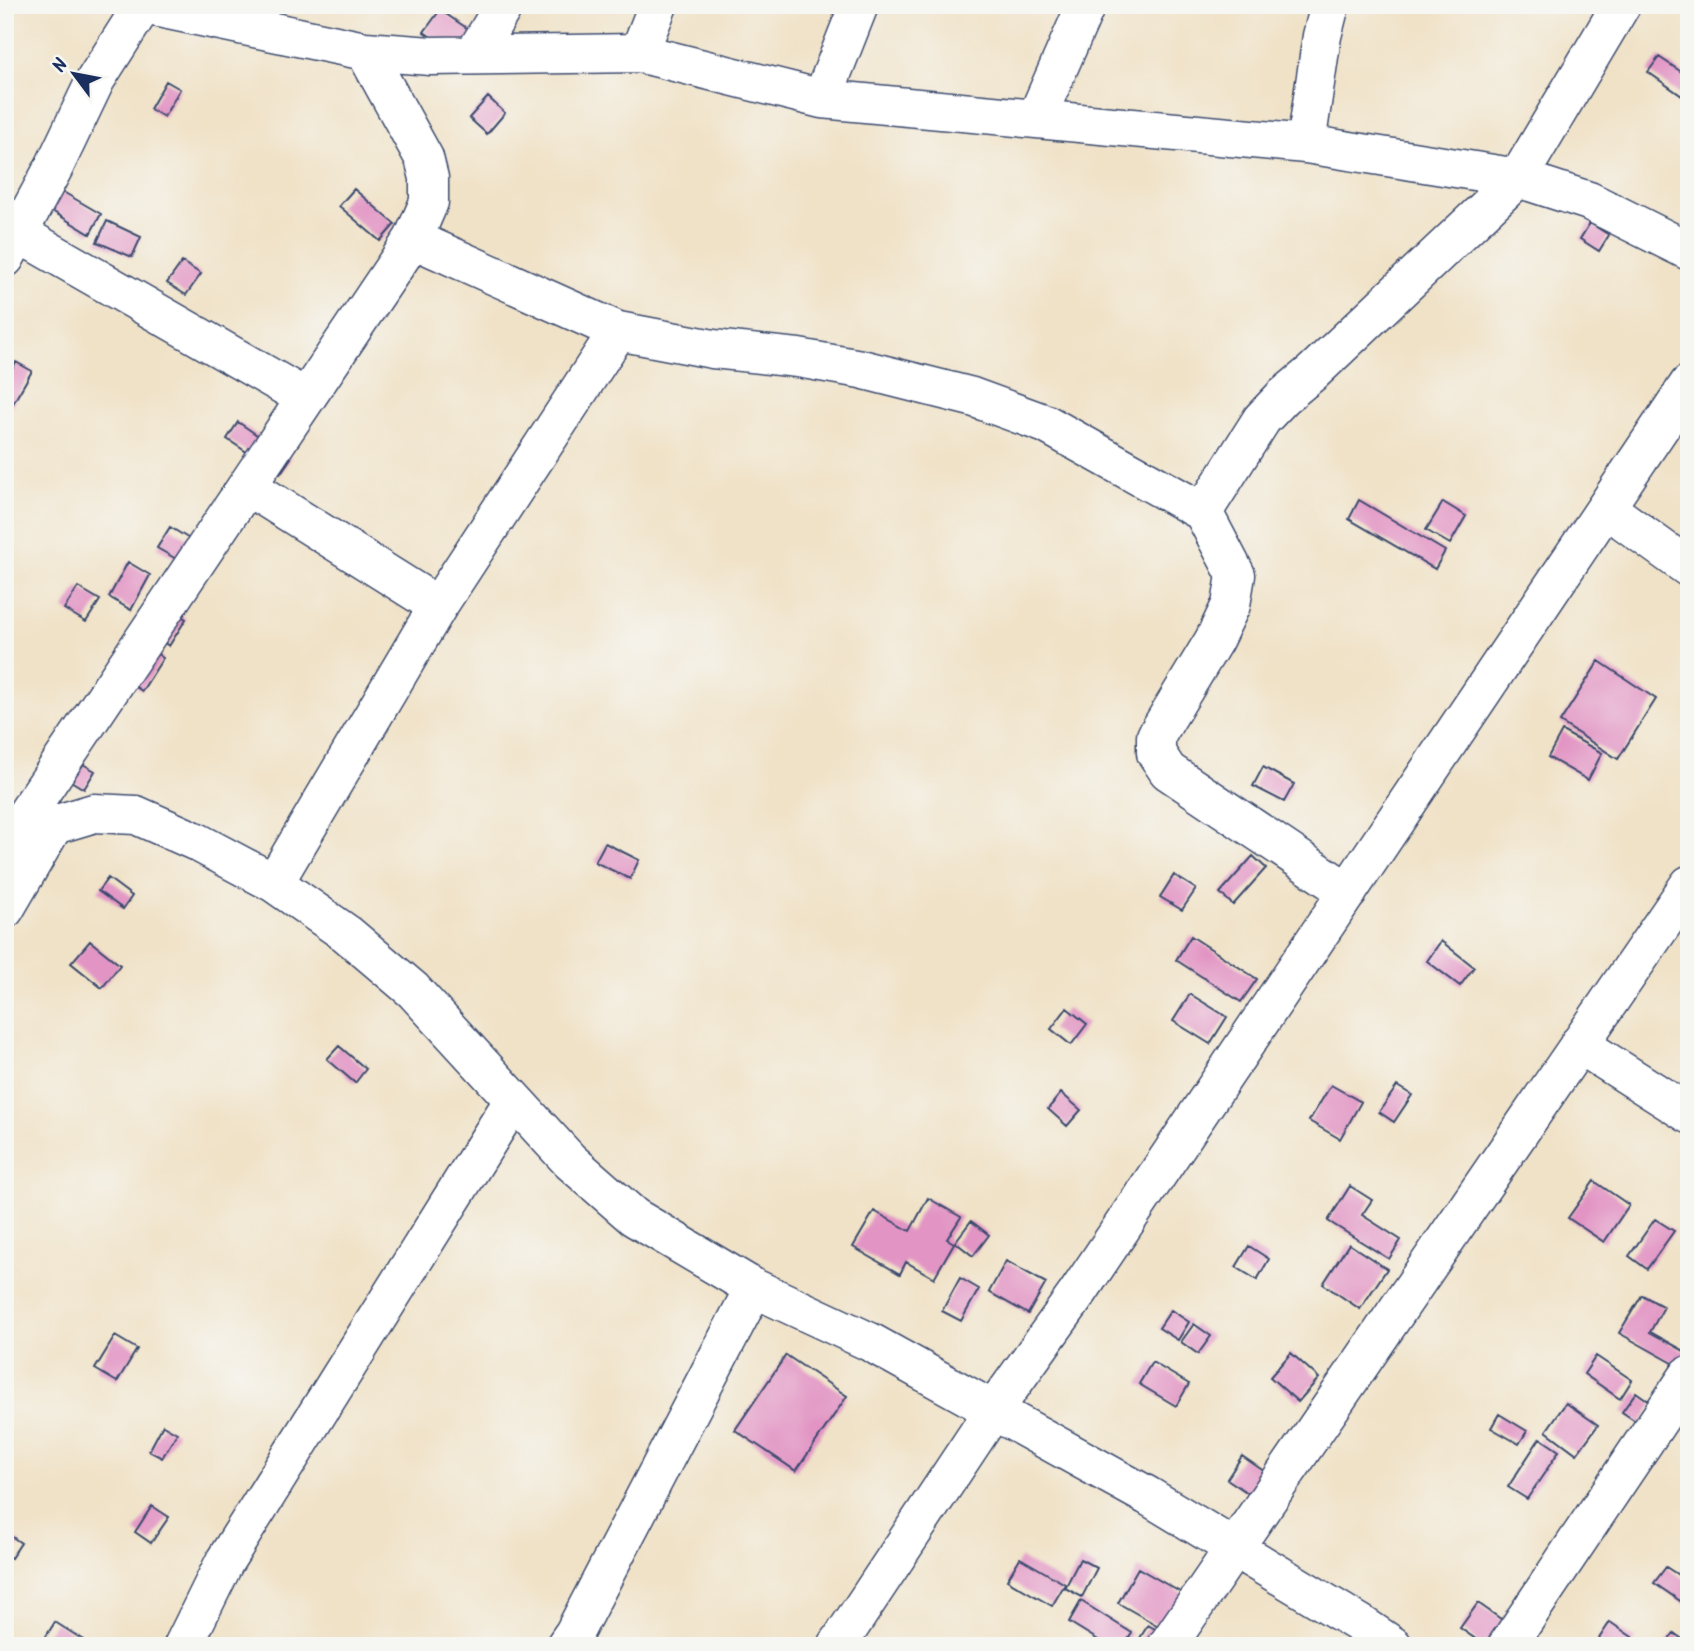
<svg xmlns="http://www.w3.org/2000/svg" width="1694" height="1651" font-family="Kalam,sans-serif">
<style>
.building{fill:#e295c4}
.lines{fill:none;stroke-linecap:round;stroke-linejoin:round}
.street-casing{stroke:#3b4a6e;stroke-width:41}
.street{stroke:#fff;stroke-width:38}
</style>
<rect width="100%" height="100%" fill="#f6f6f2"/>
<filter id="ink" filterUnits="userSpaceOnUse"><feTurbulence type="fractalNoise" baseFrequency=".0143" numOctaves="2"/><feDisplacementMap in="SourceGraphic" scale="14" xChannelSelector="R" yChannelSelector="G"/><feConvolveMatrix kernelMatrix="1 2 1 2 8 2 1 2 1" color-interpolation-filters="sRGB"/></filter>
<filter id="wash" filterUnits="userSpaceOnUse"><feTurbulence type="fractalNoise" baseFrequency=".00686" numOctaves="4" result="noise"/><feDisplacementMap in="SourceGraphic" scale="28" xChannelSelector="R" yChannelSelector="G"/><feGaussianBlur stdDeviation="1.57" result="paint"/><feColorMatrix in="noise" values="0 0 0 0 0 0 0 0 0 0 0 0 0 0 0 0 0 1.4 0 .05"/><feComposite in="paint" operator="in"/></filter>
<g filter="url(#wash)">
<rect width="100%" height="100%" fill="#f0e2c7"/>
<g id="blocks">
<path class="building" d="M440,10L483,39L467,62L424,32Z
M1659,57L1689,77V86L1682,96L1648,72Z
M166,81L180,89L164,117L150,109Z
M488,97L505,113L487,134L469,118Z
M58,189L101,214L90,234L47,208Z
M354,189L395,224L380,241L339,206Z
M107,221L141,237L132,257L97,242Z
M1590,223L1609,235L1599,251L1580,239Z
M182,262L201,274L186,295L167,283Z
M16,362L32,371L5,417V382Z
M238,422L291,458L280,474L227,439Z
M1359,500L1445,551L1435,569L1349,519Z
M1443,502L1466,516L1450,544L1426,530Z
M170,527L191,540L178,560L157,548Z
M128,562L150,575L131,610L109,597Z
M78,587L100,600L86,622L64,609Z
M170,608L186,619L169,646L153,635Z
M149,648L163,658L142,691L127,681Z
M1599,661L1656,699L1618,759L1560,722Z
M1562,731L1602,753L1588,780L1548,757Z
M74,759L95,771L84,789L64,777Z
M1263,767L1294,784L1284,802L1253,786Z
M605,843L639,860L630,879L595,862Z
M1253,856L1266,868L1233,905L1220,893Z
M1174,875L1196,889L1182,910L1160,897Z
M108,878L132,896L123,909L98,891Z
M1191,936L1257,979L1241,1002L1176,960Z
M90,941L120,965L102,988L71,963Z
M1441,941L1474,967L1460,986L1427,961Z
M1190,994L1227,1017L1210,1044L1173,1021Z
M1067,1008L1087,1024L1071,1045L1051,1029Z
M339,1046L366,1069L355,1083L327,1059Z
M1331,1085L1361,1102L1340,1139L1309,1121Z
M1397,1086L1412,1095L1394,1122L1379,1112Z
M1061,1093L1081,1110L1067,1126L1048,1109Z
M1594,1181L1629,1205L1604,1242L1568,1218Z
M1350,1186L1372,1200L1362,1215L1401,1240L1389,1259L1328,1221Z
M928,1198L961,1217L947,1239L954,1243L934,1278L906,1262L900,1274L853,1247L874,1211L910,1231Z
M1655,1219L1674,1231L1647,1269L1629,1256Z
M971,1221L989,1235L973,1256L955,1242Z
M1349,1244L1387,1269L1360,1309L1323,1284Z
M1249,1246L1269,1259L1257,1280L1236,1267Z
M1006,1261L1046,1283L1028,1314L989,1292Z
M960,1278L979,1289L961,1321L942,1311Z
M1642,1295L1664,1307L1650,1332L1688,1353L1680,1367L1619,1333Z
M1171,1310L1189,1322L1178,1340L1159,1328Z
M1194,1324L1211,1336L1198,1354L1181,1342Z
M115,1336L137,1349L117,1382L95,1369Z
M1291,1353L1319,1378L1298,1402L1270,1377Z
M786,1355L847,1396L796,1471L735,1430Z
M1596,1356L1632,1380L1620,1399L1584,1374Z
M1152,1362L1189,1384L1176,1406L1139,1384Z
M1636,1392L1653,1404L1640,1424L1622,1412Z
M1566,1403L1598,1425L1577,1454L1546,1431Z
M1499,1414L1527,1431L1519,1444L1491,1428Z
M163,1425L177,1433L162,1458L149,1451Z
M1540,1438L1559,1451L1527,1499L1508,1487Z
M1242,1456L1281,1483L1266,1505L1227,1479Z
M152,1506L169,1517L151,1543L135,1532Z
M5,1532L21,1543L11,1558L5,1554Z
M1020,1558L1065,1584L1052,1606L1007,1580Z
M1080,1559L1097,1568L1082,1597L1065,1588Z
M1666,1567L1689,1582V1607L1654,1583Z
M1138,1568L1194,1600L1174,1635L1118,1603Z
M1081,1601L1132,1633L1124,1646H1108L1069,1622Z
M1478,1603L1518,1631L1507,1646H1473L1477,1640L1460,1628Z
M55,1622L85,1641L82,1646H40Z
M1610,1622L1635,1639L1631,1646H1607L1598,1640Z
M1148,1625L1169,1637L1163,1646H1135Z
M1674,1633L1689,1644V1646H1664Z"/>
</g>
</g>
<g filter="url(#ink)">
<use href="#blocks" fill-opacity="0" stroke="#3b4a6e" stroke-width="2"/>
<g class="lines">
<g class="street-casing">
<path id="street" d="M144,5L365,51L431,56L639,53L822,99L1306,144L1518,178L1589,201L1689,251
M365,51L424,158L429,178V202L413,239
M639,53L658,5
M474,55L504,5
M822,99L859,5
M1036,119L1086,5
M1306,144L1322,36L1330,5
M18,233L306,398
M5,258L54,167L96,79L143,5
M247,486L438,606
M1606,508L1689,568
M1203,512L1262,419L1283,397L1313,372L1518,178L1621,5
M5,843L54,825L94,813L136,815L197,842L274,883L347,934L413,990L570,1161L634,1217L754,1288L870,1342L1148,1496L1359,1623L1393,1646
M7,843L413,239L618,331L713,349L798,358L861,369L972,397L1046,424L1203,512L1236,575L1231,605L1214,640L1156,736V753L1168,771L1348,892
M274,883L438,606L618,331
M5,909L54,825
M1579,1044L1689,1114
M183,1646L225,1561L513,1101
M565,1646L574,1633L754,1288
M837,1646L993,1411L1077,1294L1689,384
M1167,1646L1689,885
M1507,1646L1689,1375"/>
</g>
<use href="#street" class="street"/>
</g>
</g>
<rect width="1694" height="1651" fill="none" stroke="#f6f6f2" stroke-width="28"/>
<g transform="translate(74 74) rotate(302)" stroke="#f6f6f2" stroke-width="5" paint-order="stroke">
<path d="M0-5L12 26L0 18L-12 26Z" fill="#1b2f5e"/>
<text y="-10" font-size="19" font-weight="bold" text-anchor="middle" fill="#1b2f5e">N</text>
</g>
</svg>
